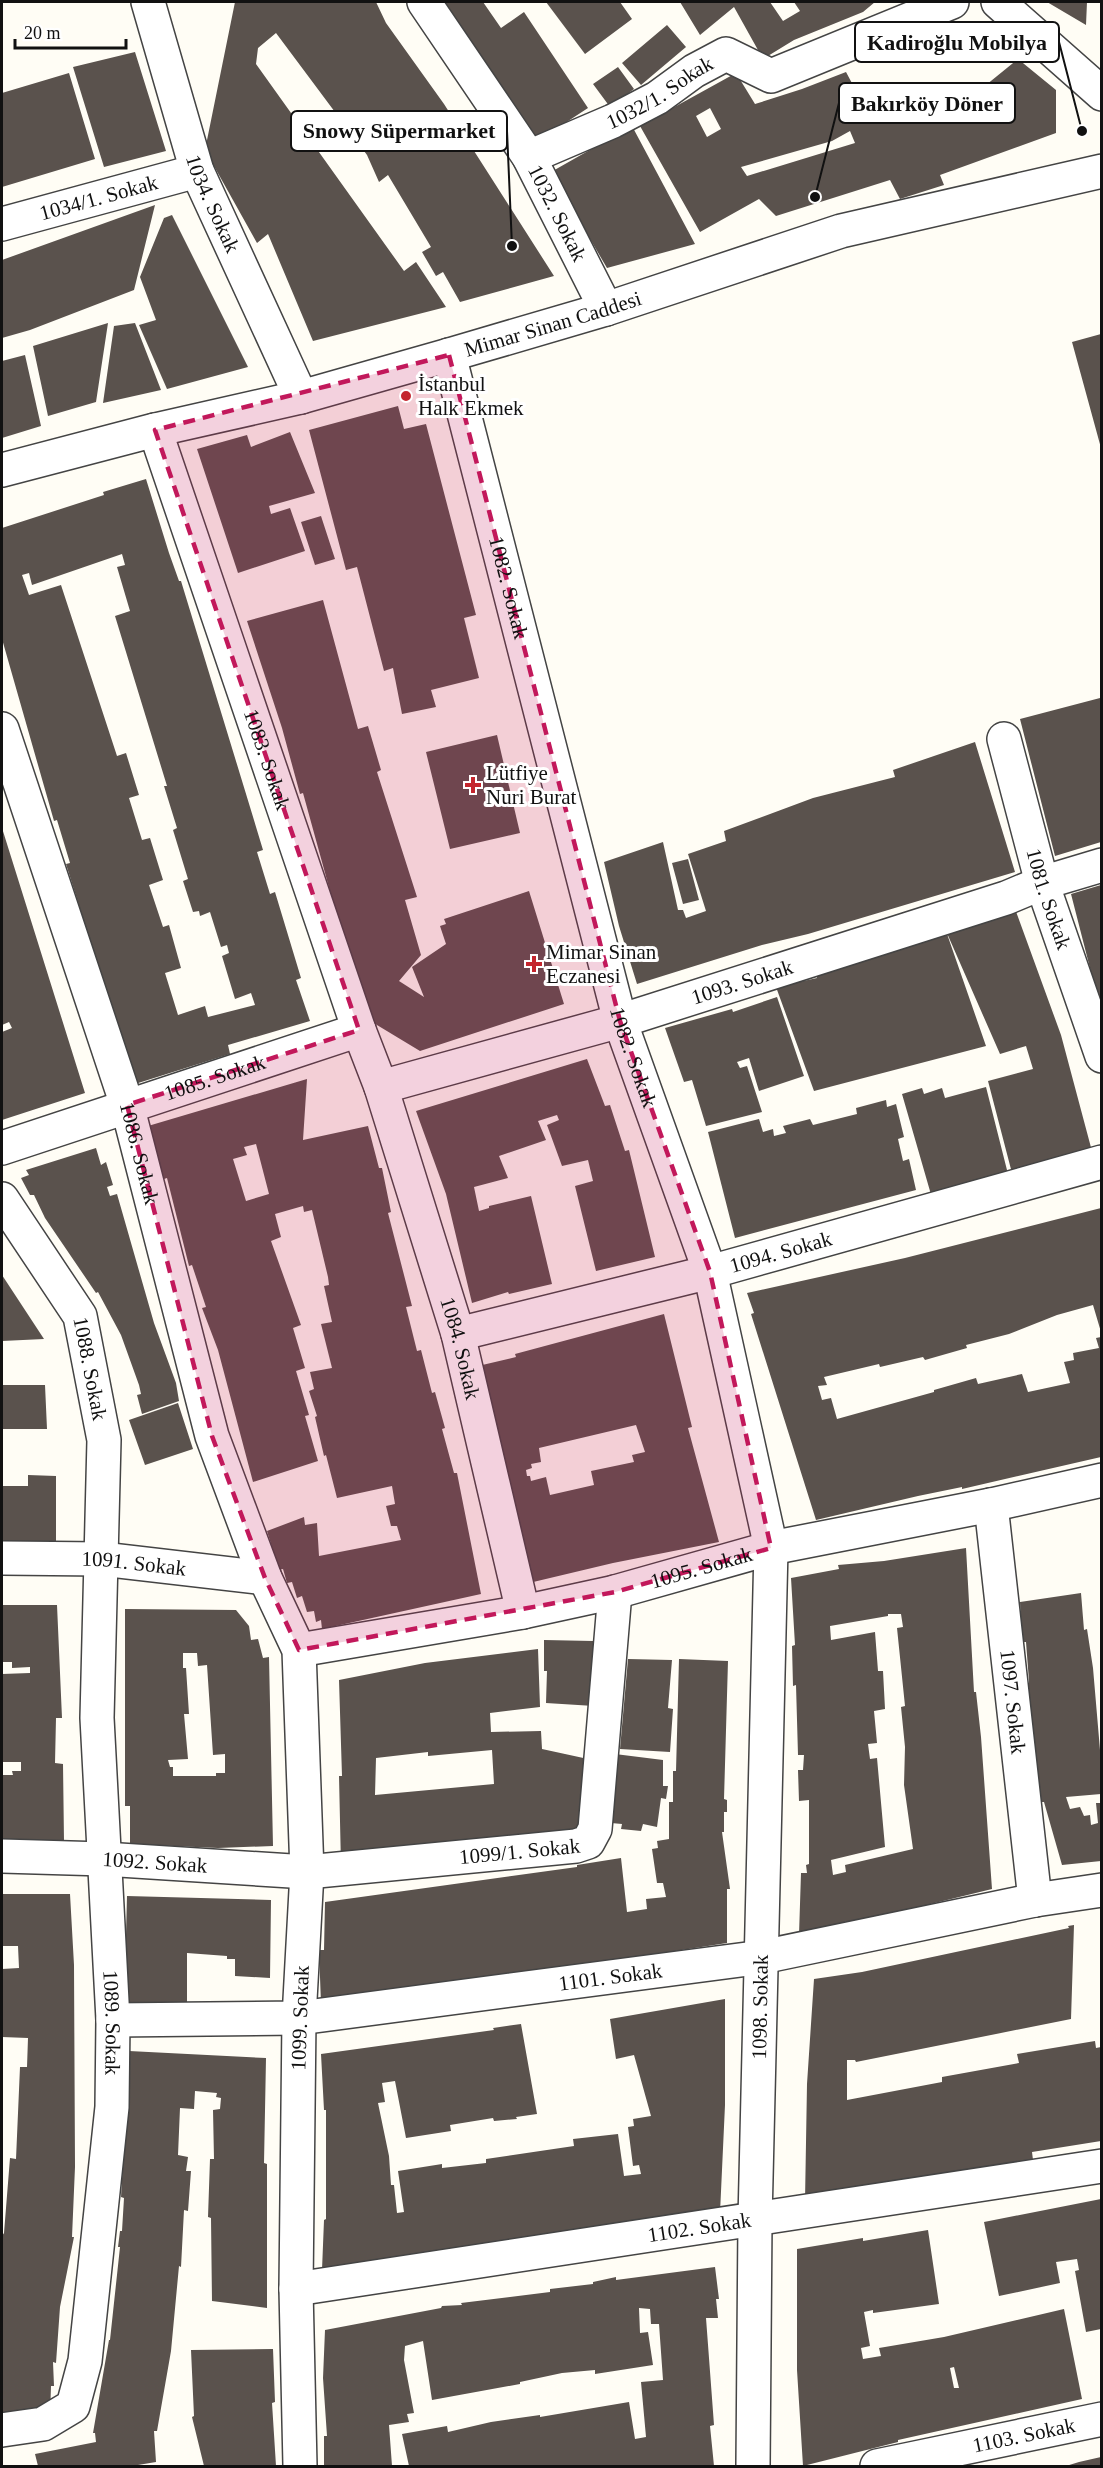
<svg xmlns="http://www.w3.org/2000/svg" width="1103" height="2468" font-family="'Times New Roman',serif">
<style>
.building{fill:#5a524d;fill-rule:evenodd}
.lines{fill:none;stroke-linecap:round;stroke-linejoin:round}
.minor-casing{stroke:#444;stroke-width:36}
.tertiary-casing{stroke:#444;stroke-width:36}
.minor{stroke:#fff;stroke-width:33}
.tertiary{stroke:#fff;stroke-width:33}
.marked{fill:#c2185b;fill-opacity:0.2;stroke:#c2185b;stroke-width:4.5;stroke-dasharray:12 8;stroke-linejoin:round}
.poi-dot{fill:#c4262e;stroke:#fff;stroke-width:2}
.labels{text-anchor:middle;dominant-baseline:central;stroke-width:6;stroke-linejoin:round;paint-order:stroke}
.street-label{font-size:21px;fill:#111;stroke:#fff}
.poi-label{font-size:21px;fill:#111;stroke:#fff;text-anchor:start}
.leader{fill:none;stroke:#111;stroke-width:2}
.callout-dot{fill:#111;stroke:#fff;stroke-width:2}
.callout{fill:#fff;stroke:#111;stroke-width:2}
.callout-label{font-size:22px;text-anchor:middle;font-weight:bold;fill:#111}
</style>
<rect width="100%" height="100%" fill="#fffdf5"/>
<path class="building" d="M235,2H376L386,23L444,104L554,276L460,302L443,272L436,276L422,252L431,247L388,175L379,182L367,155L276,33L258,48L256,64L404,271L416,262L446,307L313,341L268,234L257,243L205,150Z
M443,2H483L501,28L524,12L588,108L536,142Z
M546,2H620L632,19L585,54Z
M680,2H770L783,21L800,11L794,2H875L863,12L794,40L763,59L734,7L700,35Z
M1047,2H1087L1086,25Z
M667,25L686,47L641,85L622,63Z
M135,52L166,151L104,167L73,67Z
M1018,59L1056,90V133L940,175L944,185L900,199L890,180L776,216L759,199L700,232L640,126L736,73L755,104L802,89L846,72L871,119L911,106L953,98L986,85ZM710,108L721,129L707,137L696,116ZM850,131L855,143L747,176L741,167L832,141Z
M618,67L634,89L610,107L593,84Z
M69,73L95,159L2,187V93Z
M632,126L695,244L607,268L551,172Z
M155,205L134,290L30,330L2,338V260Z
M172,215L248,367L167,389L139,325L156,320L140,277L164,218Z
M108,323L96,402L48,416L33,346Z
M135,323L161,390L103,403L114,326Z
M1101,334V448L1072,342Z
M25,355L41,426L2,438V361Z
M398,406L404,429L426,424L476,615L464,618L479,678L431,690L436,707L402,714L393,668L384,671L357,567L346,570L309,430Z
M290,432L315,493L269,506L271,514L290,508L305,551L238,573L197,449L247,435L251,447Z
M146,479L169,553L179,581H181L250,807L263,850L257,852L270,894L275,892L301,978L296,980L310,1021L228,1045L230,1054L135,1084L66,864L70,863L57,820L54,821L2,639V528L104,495L103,492ZM122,554L125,565L117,567L130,611L115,616L167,786H164L177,828L173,830L188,879L183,881L193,912L199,911L200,916L210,912L221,947L227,945L229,953L222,956L235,999L251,993L255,1005L208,1017L205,1006L178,1015L165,973L181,968L169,925L163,927L149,885L163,880L150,838L142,840L129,798L139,795L126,753L117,756L61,585L29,595L22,575L29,573L32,585Z
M321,516L335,559L315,565L301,522Z
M323,600L358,729L368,726L381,770L377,772L417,897L405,900L421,955L399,981L424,997L412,967L446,944L440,926L446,924L444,919L529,891L564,1004L420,1051L372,1022L338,920L303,793L300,794L282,728L247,621Z
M1100,698L1101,842L1055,856L1020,719Z
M497,735L520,833L450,849L426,752Z
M975,742L1015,872L808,934L762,945L637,984L619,926L604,862L663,842L678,910H683L686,918L706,911L688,854L726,841L724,831L813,798L895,777L893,770Z
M2,828L85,1093L2,1120V1032L12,1028L9,1022L2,1025Z
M688,859L699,900L683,904L672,863Z
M1101,885V1011L1071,894Z
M1014,906L1061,1035L1093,1155L1013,1177L988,1081L1033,1069L1026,1046L1000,1054L946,931L986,1046L814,1091L776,987L817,978L815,968Z
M777,997L804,1076L759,1091L749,1058L737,1062L740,1068L747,1066L762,1112L706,1126L692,1080L684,1082L665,1028L732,1009L733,1012Z
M587,1059L605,1106L610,1105L625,1151L629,1150L655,1257L596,1271L575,1186L593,1181L588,1160L562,1166L547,1125L559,1120L557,1115L538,1121L546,1140L499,1156L508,1178L474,1187L479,1211L489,1208V1206L531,1196L552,1284L509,1294L508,1292L472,1303L446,1194L416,1111Z
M307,1079L303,1140L368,1126L379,1168H382L391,1212L388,1213L412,1306L406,1307L417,1351L421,1350L432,1393L435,1392L445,1428L442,1429L454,1473H457L481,1594L322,1629L321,1620L316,1622L314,1611L307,1612L302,1596L297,1598L292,1582L287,1583L283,1569L279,1570L267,1531L304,1517L305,1525L317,1523L319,1556L401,1540L397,1526H391L386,1506L395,1504L392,1486L337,1498L326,1455L324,1456L315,1417L317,1416L309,1391L314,1389L310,1372L332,1368L321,1324L332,1322L324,1286L329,1285L328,1277L312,1210L304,1212L303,1206L275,1214L281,1237L271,1241L301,1325L293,1328L305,1368L296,1371L309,1415L305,1416L318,1461L253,1482L218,1350L202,1308L206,1307L192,1265L189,1266L167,1178L164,1179L148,1126ZM256,1144L269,1194L246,1201L233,1159L247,1155L244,1147Z
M986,1087L1009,1178L932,1198L902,1094L922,1088L924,1094L942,1088L945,1098Z
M886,1100L887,1107L896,1104L904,1137L898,1139L903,1161L909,1159L916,1190L735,1238L708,1132L759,1119L763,1132L773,1129L774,1136L786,1133L783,1126L810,1119L813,1125L857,1114L856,1108Z
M96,1148L101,1165L106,1162L113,1185L107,1187L110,1196L117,1194L154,1323L176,1383L179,1401L142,1414L137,1395L141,1394L139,1385L121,1335L98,1292L96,1293L45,1218L34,1195H30L21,1178L29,1175L26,1170Z
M1101,1208V1332L1093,1305L1057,1315L1009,1334L966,1345L967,1348L925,1360L923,1357L880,1367L879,1364L824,1377L827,1385L818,1386L822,1400L831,1398L837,1419L934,1392V1390L976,1378L978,1384L1022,1374L1028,1392L1070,1383L1064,1362L1074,1360L1073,1353L1099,1348L1096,1338L1101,1337V1457L962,1489V1487L918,1496L816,1520L751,1314L754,1313L747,1293L905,1258Z
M2,1275L44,1339L2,1341Z
M664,1314L692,1427L688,1428L719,1542L613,1563L529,1583L478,1366L516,1357L515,1354ZM636,1425L645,1452L632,1455L634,1462L591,1471L594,1485L550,1495L546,1477L531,1481L530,1476H527L526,1470L532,1468L531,1464L541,1462L539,1448Z
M2,1385H45L47,1429H2Z
M178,1403L193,1449L145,1465L129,1420Z
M28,1475L56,1476V1546L2,1552V1486H28Z
M966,1548L974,1692H976L981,1737L992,1889L849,1924L848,1921L799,1935L801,1873H807L806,1865L809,1864V1800L799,1801L798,1770H803L804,1755H798L796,1685L793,1686L792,1646L795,1645L791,1578L839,1569L838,1565L884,1561ZM888,1614H901L903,1627L897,1628L905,1706L901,1707L905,1747L904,1785L913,1849L845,1865L846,1872L833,1875L831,1860L885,1847L877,1758L870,1759L868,1744L877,1743L874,1711L885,1709L883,1671H878L875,1632L831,1640L830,1626L888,1616Z
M1081,1593L1084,1630L1087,1629L1093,1668L1100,1750H1101V1794L1066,1797L1070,1809L1080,1807L1084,1816L1090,1815L1091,1825L1098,1823L1096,1803H1101V1861L1062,1865L1044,1802H1040L1029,1720V1681L1026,1642H1022L1020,1602Z
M2,1605H57L62,1718H56L55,1763L63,1764L64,1841L2,1842V1775H13L12,1771H21V1762H2V1674L30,1673V1667L12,1668V1662H2Z
M125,1609L236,1610L249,1626L251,1640L258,1639L263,1658L269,1657L273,1846L218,1848L130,1844V1806H125ZM183,1653H197L198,1666L207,1665L213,1755L225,1754V1773H216V1776H173V1767H170L168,1760L188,1759L184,1714H189L186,1668H183Z
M544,1640L593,1641L594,1706L546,1703L547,1671H544Z
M538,1649L540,1707L490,1713L491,1732L541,1731L542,1749L588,1759L583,1833L341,1866L339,1776H342L339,1680L425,1663ZM492,1750L494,1784L375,1795L376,1758L428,1752V1756Z
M628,1659L672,1660L668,1708L673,1709L670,1752L620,1749Z
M679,1659L728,1661L724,1799L727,1800V1812H724V1832H722L730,1889H727V1943L501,1978L500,1974L321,2004L319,1950H324L325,1902L577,1867V1865L621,1858L627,1912L647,1909L646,1899L666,1897L663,1883H657L652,1849L658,1848L657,1841L669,1839V1802H673V1771H676Z
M607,1753L663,1760V1786H668L666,1799L661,1798L657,1827L643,1824L641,1831L621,1829L622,1824L600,1822Z
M2,1894H70L74,1965L75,2167L72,2237H74L60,2307L56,2363L53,2362L54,2386H51L50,2416L2,2418V2236L4,2233L10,2158L16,2159L20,2067H27L28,2038L2,2037V1969L19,1968L18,1946H2Z
M127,1896L271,1900L270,1978L235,1976V1959H227V1956L187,1953V2007L124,2013Z
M1074,1925L1071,2019L856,2062L855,2060H847V2100L942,2082V2077L1019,2063L1017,2054L1095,2041L1096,2048L1101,2047V2141L1032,2152L1033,2160L805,2201L807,2084L814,1979L862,1972L1069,1928L1068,1926Z
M725,1999V2105L720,2213L322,2270L324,2220L326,2219V2110H324L321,2054L494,2030L493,2028L521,2024L537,2114L516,2117L517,2119L494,2121L493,2118L450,2125L451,2131L406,2138L395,2081L382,2083L385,2102L378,2103L389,2156L391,2185H394L397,2213L404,2212L398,2171L442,2164V2168L486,2163V2159L574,2146L573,2139L618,2134L624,2176L641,2174L639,2165L633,2166L628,2127L634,2126L633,2119L651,2116L634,2055L616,2059L610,2019Z
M129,2051L266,2058L264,2163L267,2164V2308L212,2301L211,2218L208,2217L210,2159H214L213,2110L220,2109L221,2098L216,2097L217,2093L195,2091L194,2109L180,2108L178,2155L188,2157L186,2171H191L188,2211L184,2210L181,2267L179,2266L171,2351L157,2431H154L156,2462L132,2466H38L35,2454L96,2442L95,2433H93L109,2340H110L120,2247H118L120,2231H122L124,2198L121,2197Z
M1101,2199V2329L1086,2332L1075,2271L1079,2270L1077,2259L1056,2262L1060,2283L999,2296L984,2222Z
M928,2230L939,2304L873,2313V2310L864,2312L870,2346L861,2348L863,2359L881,2356L879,2348L944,2337L1064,2309L1082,2399L898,2440V2442L803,2466L797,2370V2249L863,2238V2241ZM954,2367L959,2388H954L950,2368Z
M715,2267L719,2299H716L718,2318H706L714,2425L710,2426L714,2466H409L402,2434L447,2426L448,2432L491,2422L540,2415V2417L629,2402L635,2439L646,2437L641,2382L663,2380L659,2324H651L650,2309L639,2308L640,2333L648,2332L653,2365L595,2374V2370L562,2373L520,2382V2384L432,2400L423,2341L405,2346L404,2360L414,2413L407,2414L409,2422L389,2425L392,2466H324V2436H327L323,2378L325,2330L441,2308L442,2306L462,2305L461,2303L550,2292V2289L593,2284V2282L616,2277V2280Z
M273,2349L275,2402L272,2403L276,2466H204L192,2417L194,2416L191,2350Z
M1101,2457V2466H1066L1079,2462Z"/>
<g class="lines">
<g class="minor-casing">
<g id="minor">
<path id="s1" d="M148,2L197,171L301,397"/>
<path id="s2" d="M424,2L529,157L606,309"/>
<path id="s3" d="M529,157L613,121L657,98L694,71L726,54L771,76L952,2"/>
<path id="s4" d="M2,224L197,171"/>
<path id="s5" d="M449,355L620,1021L710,1272L771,1548L755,2220L753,2466"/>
<path id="s6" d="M155,430L359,1030L381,1087L458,1334L523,1612"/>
<path id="s7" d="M2,729L127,1105L212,1436L265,1578L299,1650L307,1872L299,2018L296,2289L300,2466"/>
<path id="s8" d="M1004,739L1042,883L1102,1056"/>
<path id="s9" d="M381,1087L620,1021L1006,898L1042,883L1102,865"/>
<path id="s10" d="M2,1148L359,1030"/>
<path id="s11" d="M2,1199L80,1316L104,1440L97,1718L113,2020L112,2107L85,2361L73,2406L43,2424L2,2430"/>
<path id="s12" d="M458,1334L710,1272L1102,1162"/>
<path id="s13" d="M991,1505L1035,1900"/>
<path id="s14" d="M2,1558L102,1559L265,1578"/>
<path id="s15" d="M299,1650L523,1612L615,1592L771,1548L991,1505L1102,1480"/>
<path id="s16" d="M2,1856L104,1859L307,1872L576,1846L588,1842L595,1829L615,1592"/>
<path id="s17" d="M113,2020L299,2018L762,1957L1035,1900L1102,1890"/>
<path id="s18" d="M296,2289L1102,2166"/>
<path id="s19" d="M877,2466L1102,2419"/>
</g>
</g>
<g class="tertiary-casing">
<g id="tertiary">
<path d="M998,2L1102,94"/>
<path id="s20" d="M2,470L155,430L301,397L449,355L606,309L841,231L1102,171"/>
</g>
</g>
<use href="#minor" class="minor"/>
<use href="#tertiary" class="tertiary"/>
</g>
<path class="marked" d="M449,355L620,1021L710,1272L771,1548L615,1592L299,1650L265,1578L212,1436L127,1105L359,1030L155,430Z"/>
<g class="poi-dot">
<circle cx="406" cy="396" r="6"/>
<path d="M470 776h6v6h6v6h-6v6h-6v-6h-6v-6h6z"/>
<path d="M531 955h6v6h6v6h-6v6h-6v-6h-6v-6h6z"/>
</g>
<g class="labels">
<g class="street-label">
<text stroke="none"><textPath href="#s3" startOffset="146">1032/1. Sokak</textPath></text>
<text stroke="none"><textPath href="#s4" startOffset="100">1034/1. Sokak</textPath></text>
<text stroke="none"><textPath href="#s1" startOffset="212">1034. Sokak</textPath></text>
<text stroke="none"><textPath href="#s2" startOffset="250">1032. Sokak</textPath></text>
<text stroke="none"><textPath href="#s20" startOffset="570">Mimar Sinan Caddesi</textPath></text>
<text stroke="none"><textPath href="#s5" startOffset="240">1082. Sokak</textPath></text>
<text stroke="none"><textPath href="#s6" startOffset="348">1083. Sokak</textPath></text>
<text stroke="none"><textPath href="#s8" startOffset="166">1081. Sokak</textPath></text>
<text stroke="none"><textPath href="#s9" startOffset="376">1093. Sokak</textPath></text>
<text stroke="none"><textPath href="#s5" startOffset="726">1082. Sokak</textPath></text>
<text stroke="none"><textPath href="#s10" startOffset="224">1085. Sokak</textPath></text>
<text stroke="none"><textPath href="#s7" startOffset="446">1086. Sokak</textPath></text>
<text stroke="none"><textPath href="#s12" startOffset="333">1094. Sokak</textPath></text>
<text stroke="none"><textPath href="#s6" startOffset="968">1084. Sokak</textPath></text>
<text stroke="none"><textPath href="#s11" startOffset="194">1088. Sokak</textPath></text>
<text stroke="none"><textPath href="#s14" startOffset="132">1091. Sokak</textPath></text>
<text stroke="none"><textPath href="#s15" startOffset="411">1095. Sokak</textPath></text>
<text stroke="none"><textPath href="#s13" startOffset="198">1097. Sokak</textPath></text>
<text stroke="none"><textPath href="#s16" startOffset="519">1099/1. Sokak</textPath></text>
<text stroke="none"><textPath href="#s16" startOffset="153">1092. Sokak</textPath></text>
<text stroke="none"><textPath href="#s17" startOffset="500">1101. Sokak</textPath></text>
<text transform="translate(760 2007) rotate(-89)">1098. Sokak</text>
<text transform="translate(300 2018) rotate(-88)">1099. Sokak</text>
<text stroke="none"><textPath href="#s11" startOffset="850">1089. Sokak</textPath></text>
<text stroke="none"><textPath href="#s18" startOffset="408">1102. Sokak</textPath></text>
<text stroke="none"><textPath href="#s19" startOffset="150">1103. Sokak</textPath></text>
</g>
<g class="poi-label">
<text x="418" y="384">İstanbul<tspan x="418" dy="24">Halk Ekmek</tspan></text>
<text x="486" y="773">Lütfiye<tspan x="486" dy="24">Nuri Burat</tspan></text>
<text x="546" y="952">Mimar Sinan<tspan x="546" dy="24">Eczanesi</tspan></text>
</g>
</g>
<path class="leader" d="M1082 131L1059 42M815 197L839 103M512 246L507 131"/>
<g class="callout-dot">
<circle cx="1082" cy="131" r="6"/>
<circle cx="815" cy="197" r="6"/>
<circle cx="512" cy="246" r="6"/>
</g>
<g class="callout">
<rect x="855" y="22" width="204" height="40" rx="6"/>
<rect x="839" y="83" width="176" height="40" rx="6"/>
<rect x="291" y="111" width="216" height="40" rx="6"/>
</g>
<g class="callout-label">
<text x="957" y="50">Kadiroğlu Mobilya</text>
<text x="927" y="111">Bakırköy Döner</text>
<text x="399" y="138">Snowy Süpermarket</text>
</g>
<rect width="1103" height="2468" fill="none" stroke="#111111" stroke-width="6"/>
<path d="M15 39v9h111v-9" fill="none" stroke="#111111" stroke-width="3"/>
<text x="24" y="39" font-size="18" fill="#111111" stroke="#ffffff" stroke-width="4.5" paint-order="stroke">20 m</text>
</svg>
